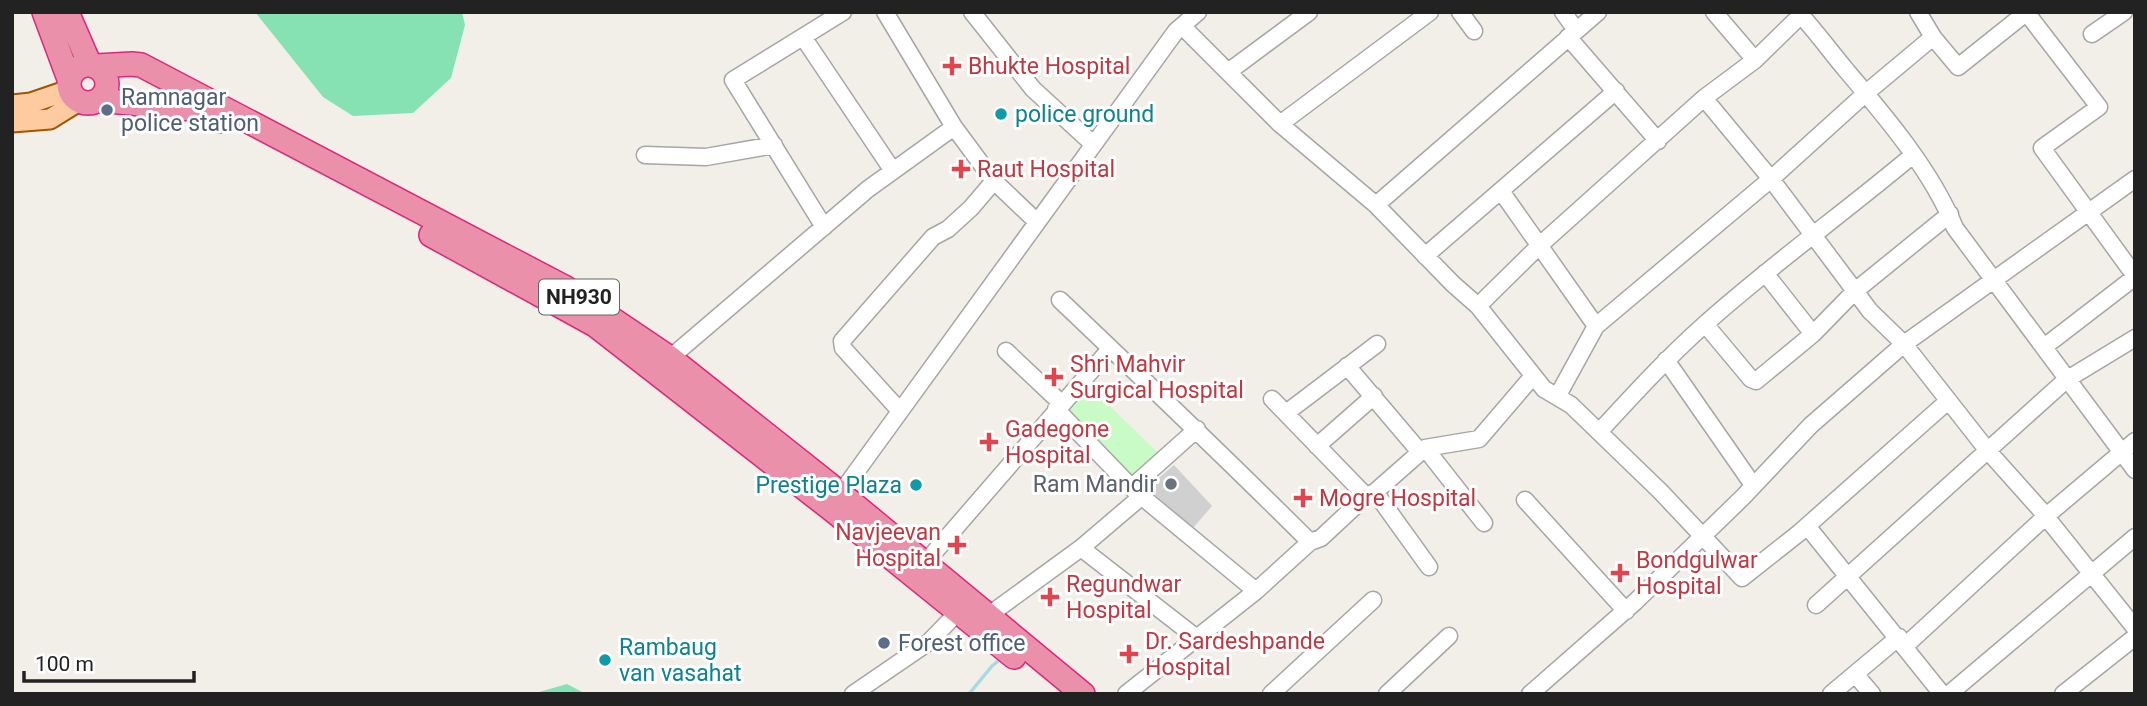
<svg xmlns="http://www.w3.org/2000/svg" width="2147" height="706" font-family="Roboto,sans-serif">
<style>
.religious{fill:#d0d0d0}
.park{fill:#c8fbc6}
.pitch{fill:#86e2b3}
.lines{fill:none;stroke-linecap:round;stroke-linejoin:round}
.stream{stroke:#a8dae0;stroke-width:3.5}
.minor-casing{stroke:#a6a6a6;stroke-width:19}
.major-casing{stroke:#9f5700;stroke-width:23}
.highway-casing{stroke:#df267c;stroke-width:26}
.minor{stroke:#fff;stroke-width:16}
.major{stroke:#fecba1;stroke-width:19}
.highway{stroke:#ea90ab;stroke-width:23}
.health-dot{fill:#e0444e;stroke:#fff;stroke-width:2.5}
.service-dot{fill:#5c6f8a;stroke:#fff;stroke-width:2.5}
.culture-dot{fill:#0f9aa8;stroke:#fff;stroke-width:2.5}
.worship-dot{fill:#6b7280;stroke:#fff;stroke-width:2.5}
.labels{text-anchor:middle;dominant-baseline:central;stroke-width:6;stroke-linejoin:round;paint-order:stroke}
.shield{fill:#fff;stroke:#646464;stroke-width:2}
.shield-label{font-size:21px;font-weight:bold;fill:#222}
.health-label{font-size:23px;fill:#be3a42;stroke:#fff;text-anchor:start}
.service-label{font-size:23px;fill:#4e5e75;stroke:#fff;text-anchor:start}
.culture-label{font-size:23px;fill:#0d838f;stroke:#fff;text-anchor:start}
.worship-label{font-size:23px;fill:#5b616d;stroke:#fff;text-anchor:end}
</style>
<rect width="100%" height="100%" fill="#f2eee8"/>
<path class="religious" d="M1174,465L1212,506L1193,528L1147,488Z"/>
<path class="park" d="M1087,384L1158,453L1134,477L1064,408Z"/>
<path class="pitch" d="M255,12H462L465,25L451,78L413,113L353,116L323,97Z
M567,684L586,694H532Z"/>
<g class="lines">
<path class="stream" d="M969,694L992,666L1003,657"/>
<g class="minor-casing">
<path id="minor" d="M885,12L954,127L994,181L1037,222
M972,12L1033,89L1093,144
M1460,12L1474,31
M1563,12L1576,30
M1714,12L1755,60
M1798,12C1815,30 1830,51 1846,70C1885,116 1932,171 1955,228L2135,470
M2026,12L2099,107L2042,148L2135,276
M1182,26L1280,124L1376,205L1453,284L1478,306L1544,389L1571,405L1661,492L1742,578L1799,533L1948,401
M2092,34L2124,12
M803,37L893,171
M1568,37L1658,141
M1933,37L1958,67L2027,12
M1228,72L1309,12
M1704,98L1771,179L1870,311L1904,344L1988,451L2039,508L2135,628
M1280,124L1430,12
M645,155L706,157L774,145
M1501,191L1596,326
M1376,205L1598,12
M824,227L733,80L843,12
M1425,256L1616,91
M1765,273L1813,334
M1060,300C1144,380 1228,460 1310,542
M1478,306L1540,245L1704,98L1755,60L1801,15
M1705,324L1751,379L1756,381L1813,334L1855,291L1950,214
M2044,347L2135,277
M1006,351L1061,403
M670,358L868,189L954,127
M1666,360L1753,485
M1347,366L1420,452
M1557,397L1596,326L1771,179L1866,93L1933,37L1918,12
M1272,399L1366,496
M1056,409L1135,491L1256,591
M900,411L843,348L842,341L933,237L948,229L971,208L994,181
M1286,413L1377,344
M1599,432C1633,395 1667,358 1704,325C1771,265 1844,213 1913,155
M1317,446L1374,396
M1425,448L1484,523
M1132,487L1197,429
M1375,492L1429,567
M1525,500L1626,611
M835,501L1176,31L1198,12
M1807,526L1942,694
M1081,548L1198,639
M925,563L1110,349
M1816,605L2066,380L2135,338
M989,615L1081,548L1142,496
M1905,646L2045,517L2135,441
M1855,674L1872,694
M853,694L929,642L958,612
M1126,694L1256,591L1310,542L1321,538L1366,496L1375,492L1425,448L1479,439L1533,376
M1271,694L1373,600
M1387,694L1449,636
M1530,694L1635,602L1743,497L1811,425L1904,344L2135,179
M1831,694L1899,637
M1949,694L2135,537
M2063,694L2135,637"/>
</g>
<g class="major-casing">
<path id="major" d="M12,105L31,103L69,90
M12,122L50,119L79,101"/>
</g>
<g class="highway-casing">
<path id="highway" d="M44,12L69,79
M67,12L90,65
M69 84a19 19 0 1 1 38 0a19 19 0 1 1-38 0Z
M96,66L132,64L141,65L566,288L670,358L840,493L1083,694
M99,100L191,109L219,121
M431,235L595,325L831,509L1014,657"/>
</g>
<use href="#minor" class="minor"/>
<use href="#major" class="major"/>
<use href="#highway" class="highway"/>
</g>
<g class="health-dot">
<path d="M948.5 55.5h7v7h7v7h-7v7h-7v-7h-7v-7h7z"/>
<path d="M957.5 158.5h7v7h7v7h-7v7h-7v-7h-7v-7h7z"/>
<path d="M1050.5 366.5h7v7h7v7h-7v7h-7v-7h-7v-7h7z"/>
<path d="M985.5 431.5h7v7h7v7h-7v7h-7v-7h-7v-7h7z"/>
<path d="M1299.5 487.5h7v7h7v7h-7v7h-7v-7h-7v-7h7z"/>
<path d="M953.5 534.5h7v7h7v7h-7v7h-7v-7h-7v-7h7z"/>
<path d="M1616.5 562.5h7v7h7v7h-7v7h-7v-7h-7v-7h7z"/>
<path d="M1046.5 586.5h7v7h7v7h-7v7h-7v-7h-7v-7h7z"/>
<path d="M1125.5 643.5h7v7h7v7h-7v7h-7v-7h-7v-7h7z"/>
</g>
<g class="service-dot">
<circle cx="107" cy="110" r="7"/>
<circle cx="884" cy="643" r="7"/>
</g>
<g class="culture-dot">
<circle cx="1001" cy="114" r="7"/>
<circle cx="916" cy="485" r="7"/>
<circle cx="605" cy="660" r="7"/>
</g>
<circle class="worship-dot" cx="1171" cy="484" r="7"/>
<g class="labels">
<rect class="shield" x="539" y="279.5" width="80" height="35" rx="5"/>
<g class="shield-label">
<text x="579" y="297">NH930</text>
</g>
<g class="health-label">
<text x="968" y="66">Bhukte Hospital</text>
<text x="977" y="169">Raut Hospital</text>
<text x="1070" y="364">Shri Mahvir<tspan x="1070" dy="26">Surgical Hospital</tspan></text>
<text x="1005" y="429">Gadegone<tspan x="1005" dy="26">Hospital</tspan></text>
<text x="1319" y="498">Mogre Hospital</text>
<text x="941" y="532" text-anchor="end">Navjeevan<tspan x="941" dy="26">Hospital</tspan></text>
<text x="1636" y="560">Bondgulwar<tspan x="1636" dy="26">Hospital</tspan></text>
<text x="1066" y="584">Regundwar<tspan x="1066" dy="26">Hospital</tspan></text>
<text x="1145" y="641">Dr. Sardeshpande<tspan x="1145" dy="26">Hospital</tspan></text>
</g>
<g class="service-label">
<text x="121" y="97">Ramnagar<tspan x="121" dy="26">police station</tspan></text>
<text x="898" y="643">Forest office</text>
</g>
<g class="culture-label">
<text x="1015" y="114">police ground</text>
<text x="902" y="485" text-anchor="end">Prestige Plaza</text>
<text x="619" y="647">Rambaug<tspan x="619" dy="26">van vasahat</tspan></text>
</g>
<g class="worship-label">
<text x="1157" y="484">Ram Mandir</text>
</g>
</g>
<rect width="2147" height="706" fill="none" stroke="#222222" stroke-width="28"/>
<path d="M24 671v10h170v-10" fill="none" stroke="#222222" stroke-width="3.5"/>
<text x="35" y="671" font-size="21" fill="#222222" stroke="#ffffff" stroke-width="5" paint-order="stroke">100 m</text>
</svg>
